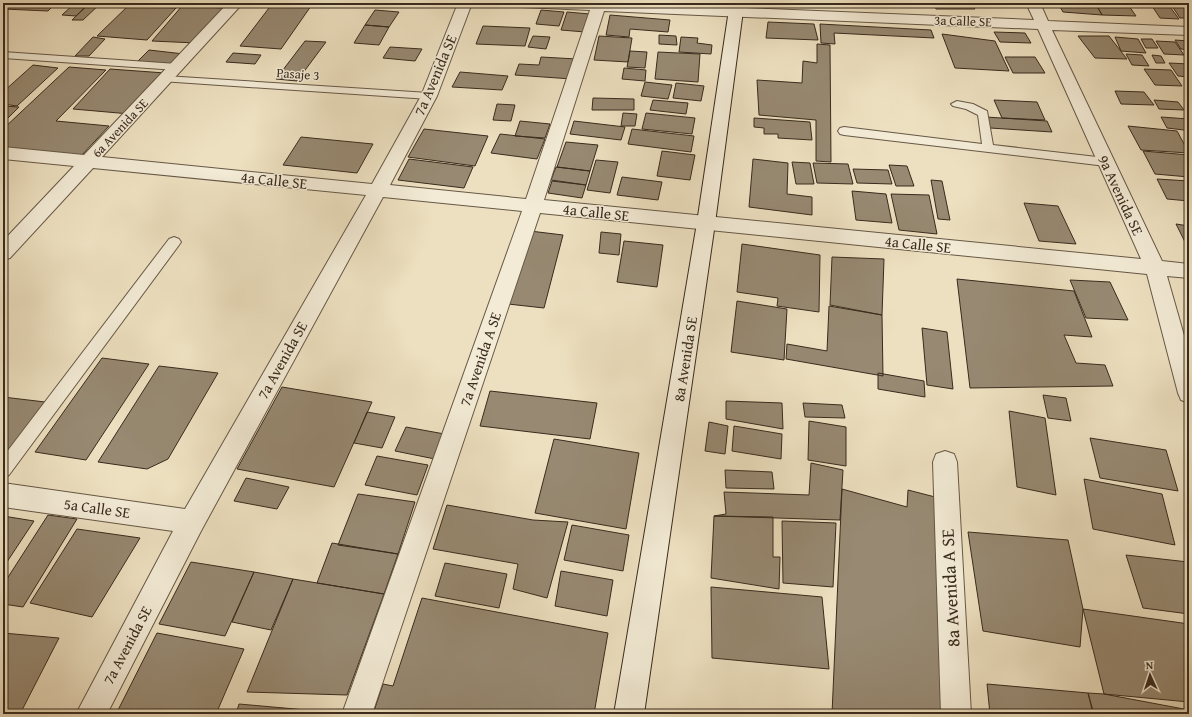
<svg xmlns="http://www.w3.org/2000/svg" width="1192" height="717" font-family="'Gentium Book Plus',serif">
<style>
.building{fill:#978972;stroke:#392b1d}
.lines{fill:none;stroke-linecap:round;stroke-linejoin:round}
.lane-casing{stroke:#665846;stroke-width:2}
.street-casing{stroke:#665846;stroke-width:2}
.secondary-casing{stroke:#392b1d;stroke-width:2}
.lane{fill:#f3ebd6;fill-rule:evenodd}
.street{fill:#f3ebd6;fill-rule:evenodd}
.secondary{fill:#f3ebd6;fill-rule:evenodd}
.labels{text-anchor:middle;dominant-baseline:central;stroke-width:3;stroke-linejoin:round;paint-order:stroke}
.far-street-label{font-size:13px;fill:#392b1d;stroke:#f3ebd6}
.street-label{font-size:15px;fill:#392b1d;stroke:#f3ebd6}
.near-street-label{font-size:18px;fill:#392b1d;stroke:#f3ebd6}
</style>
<rect width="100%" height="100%" fill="#ede0c0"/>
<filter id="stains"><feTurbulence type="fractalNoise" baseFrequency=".005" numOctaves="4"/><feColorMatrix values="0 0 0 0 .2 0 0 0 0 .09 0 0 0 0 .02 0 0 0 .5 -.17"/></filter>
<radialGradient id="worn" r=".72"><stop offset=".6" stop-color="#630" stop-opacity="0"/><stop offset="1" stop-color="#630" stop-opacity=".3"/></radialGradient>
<path class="building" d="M10,3H56L48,11L3,9Z
M75,3H89L76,16L62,15Z
M90,3H101L83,20H72Z
M871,3H923L924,6H873Z
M933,3H971L975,9H936Z
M982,3H1007L1009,7H984Z
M1058,3H1095L1102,15L1063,12Z
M1150,3H1167L1179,19L1160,18Z
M1170,3H1189V18H1180Z
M272,4L311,6L281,49L240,46Z
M1096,4L1129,6L1136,16L1102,15Z
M129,5L176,8L147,40L97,36Z
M182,6L224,8L196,43L152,41Z
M375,10L399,12L389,27L365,25Z
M541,10L564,12L559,26L536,24Z
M567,12L590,14L585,32L561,30Z
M610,15L670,20L668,32L630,29L629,37L606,35Z
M768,22L814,24L818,40L766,38Z
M820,24L931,30L934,38L834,33L835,44L821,43Z
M365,25L389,27L379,45L354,43Z
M483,26L530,28L525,46L476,44Z
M994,32L1025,33L1031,43L1000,42Z
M942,34L995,41L1009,71L955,68Z
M659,35L676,36L677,45L659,44Z
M533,36L550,37L546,49L528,47Z
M599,36L632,38L628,62L594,60Z
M1078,36H1109L1127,59L1095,58Z
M93,37L105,39L89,56H75Z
M681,37L698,38L697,43L712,45L711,54L679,52Z
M1115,37L1138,39L1146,53L1121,51Z
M1141,39H1152L1158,48H1146Z
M1175,40L1189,41V50L1181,49Z
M305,41L326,42L297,81L276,79Z
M1156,41L1175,42L1184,55L1164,54Z
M817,44L830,45L831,162L816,161V120L759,115L757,80L802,83L803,61L817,63Z
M390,47L422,49L415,61L383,58Z
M149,50L184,54L175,65L138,61Z
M630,51L647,52L645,68L627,67Z
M658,52L700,54L698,82L655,79Z
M233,53L261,55L255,64L226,62Z
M1126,54L1142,55L1149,66L1132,65Z
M1152,55L1161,56L1165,63H1156Z
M541,57L577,59L572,79L515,75L519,64L539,65Z
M1005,57H1035L1045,73H1013Z
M1169,63L1189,64V77L1178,76Z
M33,65L58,68L17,106L3,104V92Z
M69,67L106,70L56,121L109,126L81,156L3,148V129Z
M624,68L646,70L645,81L622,79Z
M110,69L165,73L130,114L73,109Z
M1144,69L1171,70L1182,86L1155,85Z
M460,72L508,76L502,90L452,87Z
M645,82L672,85L668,99L641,96Z
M676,83L704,86L701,101L673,98Z
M1115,91L1144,92L1154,105L1121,104Z
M593,98L634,99V110H592Z
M653,100L688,103L686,114L650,110Z
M994,100L1037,102L1045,120L1002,118Z
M1154,100L1178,102L1184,110L1159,109Z
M497,104L515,105L511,121L493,120Z
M3,106L19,107L3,123Z
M623,113L637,114L635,126H621Z
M646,113L695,118L692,134L642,129Z
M986,117L1047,121L1052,132L990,128Z
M1161,117L1189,119V137L1184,130L1167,128Z
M754,118L810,122L812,140L778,138V134H764V128L754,127Z
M520,121L550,124L545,138L515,136Z
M574,121L625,127L621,140L570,134Z
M1128,126L1177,131L1189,153L1141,150Z
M424,129L488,136L475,166L408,157Z
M632,129L694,136L691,152L628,144Z
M500,134L545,139L537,159L491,153Z
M301,137L373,144L357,173L283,165Z
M566,142L598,145L590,171L557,167Z
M662,151L695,155L690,180L657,176Z
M1143,151L1189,155V177L1155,174Z
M409,159L473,167L464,188L398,180Z
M753,159L788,163L787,194L812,197V215L749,207Z
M596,160L618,162L610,193L587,190Z
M792,162L810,163L814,184H796Z
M813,163L848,164L853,184L817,183Z
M889,165L907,166L914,186H896Z
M556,167L590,171L586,185L551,180Z
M853,169L888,170L892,184L857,183Z
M622,177L662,182L658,200L617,195Z
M1157,179L1189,181V201L1167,199Z
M931,180L942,181L950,220L938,219Z
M552,181L586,185L582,198L548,193Z
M852,191L886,194L892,223L856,220Z
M891,194L929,195L937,234L899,230Z
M1024,203L1058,206L1076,244L1039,241Z
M1176,224L1189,226V250Z
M530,231L563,235L544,308L508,304Z
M601,232L621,234L619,255L599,253Z
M624,241L663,245L657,287L617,282Z
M742,244L820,255L819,312L777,306L778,298L737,292Z
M832,257L884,259L882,315L830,305Z
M957,279L1074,291L1092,337L1064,335L1076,363L1105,365L1113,386L970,388Z
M1070,280L1110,282L1128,320L1086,318Z
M737,301L787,309L784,360L731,352Z
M829,306L882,315L883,376L786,359L787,344L827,351Z
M922,328L947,332L953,389L927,385Z
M102,358L149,364L86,460L35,452Z
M159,366L218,373L168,459L147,469L98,462Z
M878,373L924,381L925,397L878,389Z
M282,387L372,402L334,487L237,469Z
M490,391L597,403L590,439L480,426Z
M1043,395L1066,398L1071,421L1048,418Z
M3,397L45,402L3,458Z
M726,401L782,403L783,429L726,419Z
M803,403L842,405L845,418L805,417Z
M1009,411L1045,418L1056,495L1017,487Z
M367,412L395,417L382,448L354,443Z
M809,421L846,427V466L808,460Z
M709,422L728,426L725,454L705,451Z
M734,426L782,434L781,459L732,451Z
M406,427L450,435L440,460L395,451Z
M1090,438L1166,450L1178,491L1100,478Z
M554,439L639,453L626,529L535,513Z
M377,456L428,465L417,495L365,485Z
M811,463L843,470L840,520L714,516L726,514L724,492L809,495Z
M725,470L772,472L774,489L726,488Z
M246,478L289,487L277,509L234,501Z
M1084,479L1162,494L1175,545L1093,529Z
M842,489L907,507L908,490L939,498L943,714H832Z
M358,494L415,502L398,554L338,545Z
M447,505L533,520L568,522L547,598L513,589L518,564L433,549Z
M48,515L77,519L23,607L3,604V585Z
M3,516L34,521L3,568Z
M714,516L773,517V557H780L779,589L711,578Z
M782,521L836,523L833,587L783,583Z
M572,525L629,535L623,571L564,560Z
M77,529L140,538L92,617L30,603Z
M968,532L1068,540L1083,609L1080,647L983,631Z
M332,543L398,554L384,594L317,583Z
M1126,555L1188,562L1189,566V614L1143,608Z
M191,562L254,572L225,636L159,624Z
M445,563L507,574L499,608L435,596Z
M561,571L613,580L607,616L555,606Z
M254,572L293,579L271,630L232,622Z
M293,579L384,594L347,695L247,692Z
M711,587L822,597L829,669L712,658Z
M422,598L608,633L594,714H373L383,684L393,686Z
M1083,609L1189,624V702L1104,694Z
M3,633L59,638L20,714H3Z
M157,633L244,649L216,714H116Z
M987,684L1088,693L1093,714H990Z
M1088,693L1104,694L1189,710V714H1094Z
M239,704L340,713L236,714Z"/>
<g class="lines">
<g class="lane-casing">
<path id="lane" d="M3,52L177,64L182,67L177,70L3,58Z
M165,76L429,93L434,96L429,99L161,81L160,79Z
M957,101L973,104L987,111L993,145L1106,158L1110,159L1112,162L1110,165L1106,166L844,135L840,134L838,131L840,128L844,127L982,144L978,115L966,109L953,106L951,104Z
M174,237L179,239L181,242L179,245L9,475L3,478V457L169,239Z"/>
</g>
<g class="street-casing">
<path id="street" d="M228,3H243L102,157L372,184L421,96L458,3H472L437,96L390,185L526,199L590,10L522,7L517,6L515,3H622L1034,20L1026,3H1040L1048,21L1189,27V35L1052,30L1162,261L1189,264V278L1167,276L1189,353V403L1181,400L1178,393L1147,274L540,213L372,714H342L522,211L383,197L201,531L107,714H76L173,531L3,507V483L185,509L366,195L93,168L10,258L3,260V241L74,166L3,159V147L84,155ZM604,11L1038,29L1141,259L544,200Z
M945,451L954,454L957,462L971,714H941L933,462L936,454Z"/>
</g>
<g class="secondary-casing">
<path id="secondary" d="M730,3H744L715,223L644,714H614L697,223Z"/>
</g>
<use href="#lane" class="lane"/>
<use href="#street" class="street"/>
<use href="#secondary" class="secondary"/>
</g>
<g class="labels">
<g class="far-street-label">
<text transform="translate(963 21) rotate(2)">3a Calle SE</text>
<text transform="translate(298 74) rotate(4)">Pasaje 3</text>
<text transform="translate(120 128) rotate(-47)">6a Avenida SE</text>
</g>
<g class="street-label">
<text transform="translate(435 75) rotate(-67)">7a Avenida SE</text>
<text transform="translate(274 180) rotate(6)">4a Calle SE</text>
<text transform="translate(1121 195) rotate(65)">9a Avenida SE</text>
<text transform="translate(596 212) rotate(6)">4a Calle SE</text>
<text transform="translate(918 244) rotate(6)">4a Calle SE</text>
<text transform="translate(480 359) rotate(-71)">7a Avenida A SE</text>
<text transform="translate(685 359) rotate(-81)">8a Avenida SE</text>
<text transform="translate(282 360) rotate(-61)">7a Avenida SE</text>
<text transform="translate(97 508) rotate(8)">5a Calle SE</text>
<text transform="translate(127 645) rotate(-62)">7a Avenida SE</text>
</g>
<g class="near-street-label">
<text transform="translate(950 588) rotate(-93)">8a Avenida A SE</text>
</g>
</g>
<rect width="1192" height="717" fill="none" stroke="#ede0c0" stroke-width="16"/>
<rect x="4" y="4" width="1184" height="709" fill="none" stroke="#392b1d" stroke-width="2"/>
<rect x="8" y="8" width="1176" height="701" fill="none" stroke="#392b1d"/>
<g transform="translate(1150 675) rotate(357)" stroke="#f3ebd6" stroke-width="3" paint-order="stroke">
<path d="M0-3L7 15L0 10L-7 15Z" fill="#392b1d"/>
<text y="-6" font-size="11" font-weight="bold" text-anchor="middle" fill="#392b1d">N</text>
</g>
<rect width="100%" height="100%" filter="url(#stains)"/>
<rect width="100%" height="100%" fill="url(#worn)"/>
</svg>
